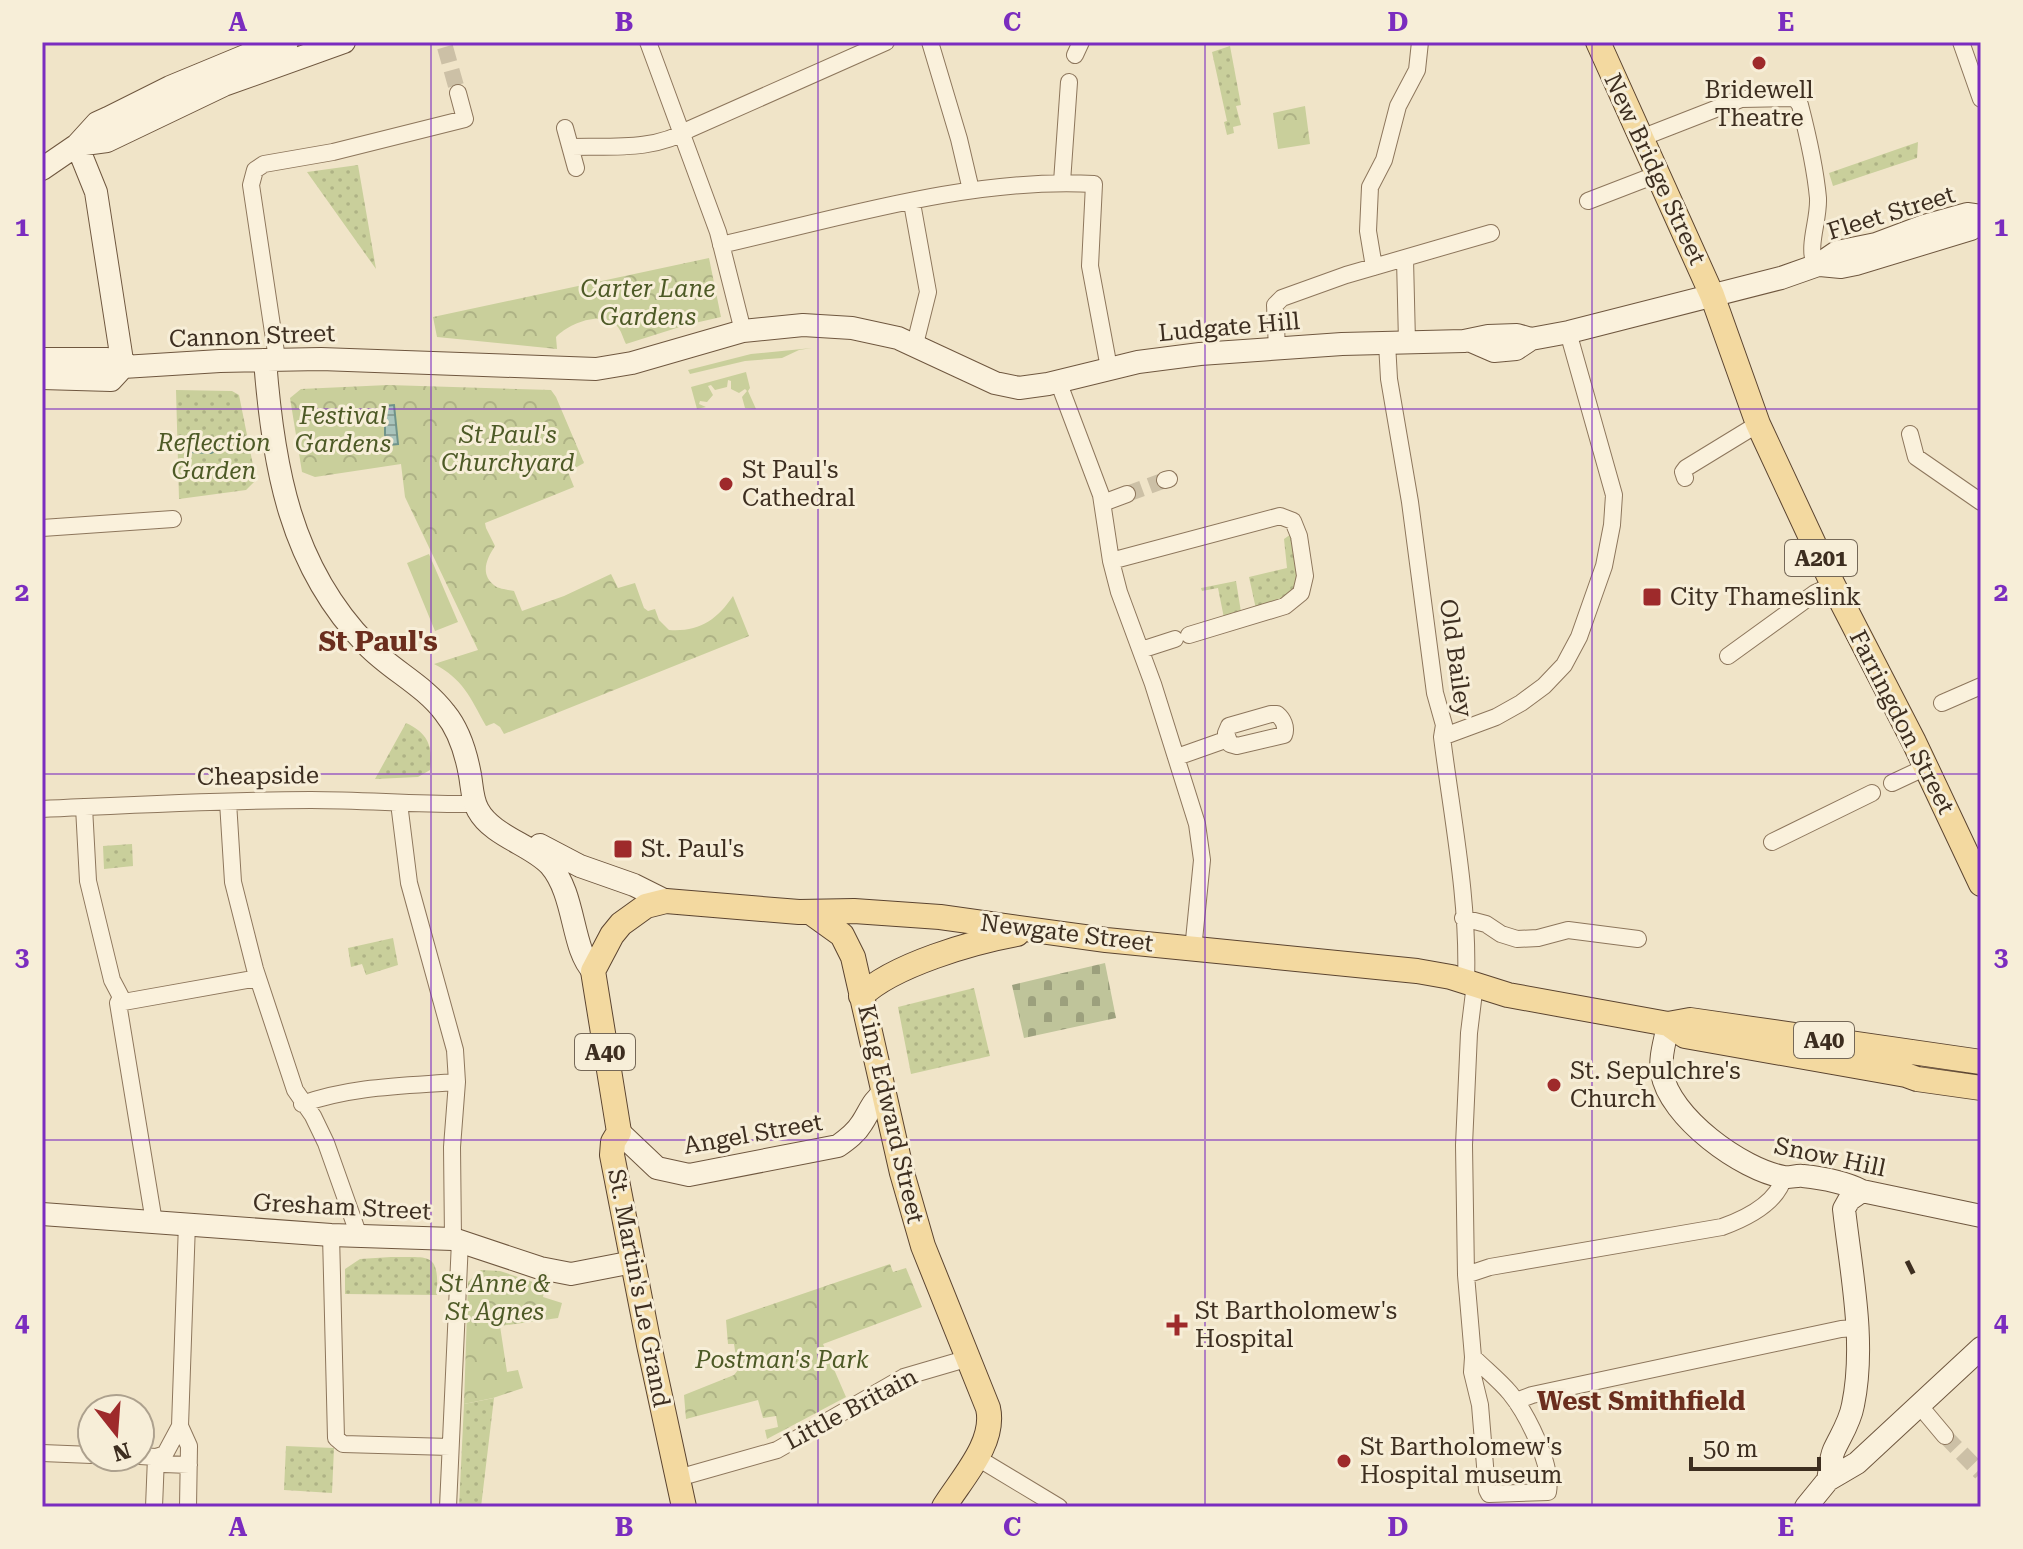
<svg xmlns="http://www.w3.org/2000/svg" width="2023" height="1549" font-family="'Roboto Serif',serif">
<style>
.grass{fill:#c9cf9b}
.forest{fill:url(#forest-crowns)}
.cemetery{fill:url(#cemetery-stones)}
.garden{fill:url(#garden-dots)}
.water{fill:url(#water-rules);stroke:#6f938a;stroke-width:2}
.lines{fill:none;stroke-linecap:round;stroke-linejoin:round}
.street-tunnel{stroke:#ccc0a6;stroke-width:16;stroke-dasharray:16 8;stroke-linecap:butt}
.street-casing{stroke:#8d765c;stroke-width:18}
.secondary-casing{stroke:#6f573f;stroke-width:24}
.primary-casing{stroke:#5b4430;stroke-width:26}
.street{stroke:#faf1dc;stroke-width:16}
.secondary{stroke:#faf1dc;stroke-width:22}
.primary{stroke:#f3d9a0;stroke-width:24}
.rail{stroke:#3d2e20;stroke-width:5;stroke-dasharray:14 14;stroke-linecap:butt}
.grid{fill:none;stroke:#7b2cbf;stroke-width:2;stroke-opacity:0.55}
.poi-dot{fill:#9e2a2b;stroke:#f7eed8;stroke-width:3}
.labels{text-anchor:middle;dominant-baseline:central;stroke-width:6;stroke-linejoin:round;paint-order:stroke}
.shield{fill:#f7eed8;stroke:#756857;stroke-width:2}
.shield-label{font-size:22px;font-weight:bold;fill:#3d2e20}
.poi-label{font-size:24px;fill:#3d2e20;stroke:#f7eed8;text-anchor:start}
.street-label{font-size:24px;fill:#3d2e20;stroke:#f7eed8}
.park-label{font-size:24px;font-style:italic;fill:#4d5a26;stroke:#f7eed8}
.neighbourhood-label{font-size:26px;font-weight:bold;fill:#6b2e1e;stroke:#f7eed8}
.quarter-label{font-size:28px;font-weight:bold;fill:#6b2e1e;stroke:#f7eed8}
.neatline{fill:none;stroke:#7b2cbf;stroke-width:3}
.grid-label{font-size:26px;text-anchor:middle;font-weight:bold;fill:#7b2cbf}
</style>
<defs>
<pattern id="forest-crowns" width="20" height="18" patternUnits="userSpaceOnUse" patternTransform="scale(2)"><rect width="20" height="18" fill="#c9cf9b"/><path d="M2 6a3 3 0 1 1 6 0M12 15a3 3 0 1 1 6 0" fill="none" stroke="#aeb285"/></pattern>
<pattern id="cemetery-stones" width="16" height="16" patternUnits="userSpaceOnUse" patternTransform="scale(2)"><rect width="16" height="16" fill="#bfc49a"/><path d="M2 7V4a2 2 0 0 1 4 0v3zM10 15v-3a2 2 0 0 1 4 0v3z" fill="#9ca07d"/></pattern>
<pattern id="garden-dots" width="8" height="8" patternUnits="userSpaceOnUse" patternTransform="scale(2)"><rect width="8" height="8" fill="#c9cf9b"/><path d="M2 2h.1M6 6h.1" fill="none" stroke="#aeb285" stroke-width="1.8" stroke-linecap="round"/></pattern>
<pattern id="water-rules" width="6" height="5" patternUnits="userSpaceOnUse" patternTransform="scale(2)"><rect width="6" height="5" fill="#a9c4bc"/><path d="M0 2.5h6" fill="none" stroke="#8ba098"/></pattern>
</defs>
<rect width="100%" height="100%" fill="#f0e4c8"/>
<path class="grass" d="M812,348L799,350L782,358L745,361L690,374L688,370L751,354Z
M746,372L750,388L748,391L756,409L745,408L742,397L747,391L745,389L739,393L731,389V381L728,380L727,387L715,390L711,385L708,386L713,395L707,402L700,401L699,404L706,407L697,409L691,387Z
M429,554L458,622L435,631L407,563Z"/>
<path class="forest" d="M1305,106L1310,144L1278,149L1273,113Z
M709,258L721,317L686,325L626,344C623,338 621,330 617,326C600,310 569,324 556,337L557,349L437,337L433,317Z
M388,385L551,390L556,397L584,463L568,472L574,487L485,523L486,528L495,546C487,558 479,574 495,586C499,589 510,590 514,591L522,611L564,596L611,574L618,588L635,583L644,608L648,611L655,609L659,620L669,630C699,632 717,620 733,596L749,636L504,734L500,727L494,723L486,726C470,697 463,679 434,664L478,650L405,497L401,464L315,477L302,472L290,398L301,389Z
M890,1264L893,1272L906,1268L922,1307L823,1344L846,1397L767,1439L765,1430L778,1427L776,1416L763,1418L758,1400L686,1419L684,1395L734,1375L738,1370L734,1344H728L726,1320Z
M481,1270L500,1271L545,1286L543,1297L562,1303L558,1318L500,1326L507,1372L518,1370L523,1388L493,1398L464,1404L468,1282Z"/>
<path class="cemetery" d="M1105,963L1116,1018L1024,1038L1012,985Z"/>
<path class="garden" d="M1230,46L1241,105L1236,106L1241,125L1233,127L1234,133L1227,135L1224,122L1227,121L1212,52Z
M1918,142L1917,158L1833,186L1829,173Z
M358,165L376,269L307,172Z
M176,390L232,391L239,395L256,480L246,490L179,499Z
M1294,532L1301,577L1292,598L1256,609L1249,577L1287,568L1284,539Z
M1236,581L1241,612L1224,618L1218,588L1202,591L1201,588Z
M406,723C428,733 433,746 430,770L418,777L375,779Z
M132,844L133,866L104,869L103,846Z
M393,938L398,965L366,975L362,964L351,967L348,948Z
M974,988L990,1056L911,1074L898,1007Z
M391,1257C430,1258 439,1251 437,1295L345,1294V1269L360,1259Z
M494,1398L481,1507H459L464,1404Z
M286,1446L334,1448L332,1493L284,1490Z"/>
<path class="water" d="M394,405L398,444L389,445L385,435V406Z
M196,439L217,440L220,448L211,453L188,452V442Z"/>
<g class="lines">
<path class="street-tunnel" d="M445,47L458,93
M1127,494L1165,480
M1945,1436L1981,1473"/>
<g class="street-casing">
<path id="street" d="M648,42L718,232L743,331
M930,42L959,139L971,190
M1961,42L1981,99
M1075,55L1081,42
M565,128L576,168
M1641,138L1741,99L1795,98L1800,105C1808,136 1815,166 1818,198C1819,222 1807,243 1815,267
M571,147C611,146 655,151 690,129L886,42
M1062,182L1069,82
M1588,201L1658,174
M912,203L928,292L915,344
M721,245C840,218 972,177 1094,184L1090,266L1109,368
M1405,259L1407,342
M1374,267L1368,231L1370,187L1384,160L1398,106L1417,70L1420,42
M1387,343L1389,379L1410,502L1435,693L1444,725L1442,737C1452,817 1469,900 1466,981
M1277,349L1275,305L1282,298L1346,275L1491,233
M277,359L251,185L255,170L264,164L333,152L465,119L458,93
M1058,381L1101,495L1111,561L1119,592L1153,684L1197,824L1202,860L1193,950
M1910,434L1916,457L1981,502
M1685,478L1683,472L1686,468L1758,424
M1165,480L1169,479
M1103,503L1127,494
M42,528L173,519
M1111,561L1280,516L1293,521L1299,536L1305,576L1301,593L1285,606L1189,635
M1141,650L1175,639
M1728,656L1815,593L1833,585
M1942,703L1981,686
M1271,714H1277C1283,719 1287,727 1284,735L1237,746L1230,744L1226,733L1229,726Z
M1442,737L1496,717L1521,703L1544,686L1564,665L1579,637L1604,566L1612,525L1614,495L1568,332
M1177,757L1228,739
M1892,783L1926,767
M228,802L233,882L255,969L295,1090L313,1116L326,1143L359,1236
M399,803L409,883L455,1050L457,1082L452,1147L453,1239
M84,807L88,881L112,980L121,997L118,1003L154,1222
M42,809C131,805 221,800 311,800C366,800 420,805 475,804
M1772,842L1872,793
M1463,918L1486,924L1501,934L1517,939L1538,938L1568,930L1638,939
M118,1003L258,978
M302,1104C353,1086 404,1086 457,1082
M331,1235L336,1438L343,1444L450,1447
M1466,1275L1490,1267L1722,1227C1747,1218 1777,1203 1784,1177
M1473,1357C1485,1369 1499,1380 1510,1393C1527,1414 1553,1465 1548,1492L1489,1494L1487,1490L1480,1405L1472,1372L1473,1357L1466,1275L1464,1145L1469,1033L1475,984
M1516,1401L1532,1395L1841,1329L1856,1328
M1919,1405L1945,1436
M180,1426L189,1446L188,1507
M42,1453L92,1455
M140,1456L156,1457L165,1454L180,1426L187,1223
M156,1457L164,1464L189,1465
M976,1457L1059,1507
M678,1478L777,1450L904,1377L969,1358
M154,1507L156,1457
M448,1507L460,1241"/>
</g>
<g class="secondary-casing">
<path id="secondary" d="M77,145L107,141L224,85L344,42
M77,145L96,192L123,367
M42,169L77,145L97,123L108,118L170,87L257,51L287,42
M1820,265L1841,267L1856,264L1971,229L1981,221
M1471,341L1494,351L1516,349L1531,339L1569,332L1781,278L1818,265L1837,252L1876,244L1924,226L1967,214L1981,216
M42,359H107L123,367L220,361L321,359L596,369L632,363L743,331L803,325L852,328L898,338L995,383L1019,388L1048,384L1138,362L1200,354L1342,344L1464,341L1488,336L1517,335L1531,339
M265,360C273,466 290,566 367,645C391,670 424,685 445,713C459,730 466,753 470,775C472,786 472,800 478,810C492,836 532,845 550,865C576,895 571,948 593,971
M42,378L111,380L123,367
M540,845L580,866L634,885L666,901
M1668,1024C1666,1039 1659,1057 1662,1073C1669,1117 1742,1170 1784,1177C1790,1178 1797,1175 1803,1176C1823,1178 1844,1182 1862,1191L1981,1216
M619,1132L657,1168L689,1175L838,1146C848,1139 856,1133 862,1123C870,1111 872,1101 885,1092
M42,1214L331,1235L453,1239L540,1268L571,1274L633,1262
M1828,1480C1830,1471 1830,1459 1834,1450C1841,1435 1850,1422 1853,1405C1866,1342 1851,1272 1844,1209L1849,1200L1862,1191
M1806,1507L1828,1480L1857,1463L1981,1348"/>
</g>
<g class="primary-casing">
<path id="primary" d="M1598,42L1712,295L1758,424L1833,585L1914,742L1981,884
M810,912L842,935L853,957L902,1173L923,1246L988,1408C996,1443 961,1479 944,1507
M861,996C893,965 973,942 1017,934
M1668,1024L1685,1036L1906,1075L1917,1079L1981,1088
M684,1507L649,1345L612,1155L613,1142L619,1132L593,971L612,935L621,924L646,906L666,901L799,912L854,911L940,917L1106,940L1417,971L1451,977L1508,995L1668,1024L1690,1020L1981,1062"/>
</g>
<use href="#street" class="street"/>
<use href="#secondary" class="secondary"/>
<use href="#primary" class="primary"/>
<path class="rail" d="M1907,1261L1916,1279"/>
</g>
<path class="grid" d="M431,42V1507M818,42V1507M1205,42V1507M1592,42V1507M42,409H1981M42,774H1981M42,1140H1981"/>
<g class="poi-dot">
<circle cx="1759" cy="63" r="8"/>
<circle cx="726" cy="484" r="8"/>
<rect x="1642" y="587" width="20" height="20" rx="4"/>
<rect x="613" y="839" width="20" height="20" rx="4"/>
<circle cx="1554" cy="1085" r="8"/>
<path d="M1173 1313h8v8h8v8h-8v8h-8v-8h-8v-8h8z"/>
<circle cx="1344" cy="1461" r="8"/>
</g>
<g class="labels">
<g class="shield">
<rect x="1785" y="540" width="72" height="36" rx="6"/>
<rect x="1794" y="1022" width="60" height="36" rx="6"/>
<rect x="575" y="1034" width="60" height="36" rx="6"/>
</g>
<g class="shield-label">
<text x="1821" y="558">A201</text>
<text x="1824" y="1040">A40</text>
<text x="605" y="1052">A40</text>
</g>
<g class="poi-label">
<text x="1759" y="90" text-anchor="middle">Bridewell<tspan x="1759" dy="28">Theatre</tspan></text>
<text x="742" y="470">St Paul's<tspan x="742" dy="28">Cathedral</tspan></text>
<text x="1670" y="597">City Thameslink</text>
<text x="641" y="849">St. Paul's</text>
<text x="1570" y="1071">St. Sepulchre's<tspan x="1570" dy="28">Church</tspan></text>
<text x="1195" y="1311">St Bartholomew's<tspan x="1195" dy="28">Hospital</tspan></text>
<text x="1360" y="1447">St Bartholomew's<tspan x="1360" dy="28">Hospital museum</tspan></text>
</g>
<g class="street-label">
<text transform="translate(1655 169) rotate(65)">New Bridge Street</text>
<text transform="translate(1891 213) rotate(-17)">Fleet Street</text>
<text transform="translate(1229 327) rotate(-5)">Ludgate Hill</text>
<text transform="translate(252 336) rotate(-2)">Cannon Street</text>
<text transform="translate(1456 658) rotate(82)">Old Bailey</text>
<text transform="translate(1902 722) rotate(63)">Farringdon Street</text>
<text transform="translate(258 776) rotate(-1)">Cheapside</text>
<text transform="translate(1067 933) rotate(7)">Newgate Street</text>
<text transform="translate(891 1114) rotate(77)">King Edward Street</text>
<text transform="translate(753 1134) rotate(-10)">Angel Street</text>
<text transform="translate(1830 1157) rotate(12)">Snow Hill</text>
<text transform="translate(342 1207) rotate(3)">Gresham Street</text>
<text transform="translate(639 1288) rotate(79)">St. Martin's Le Grand</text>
<text transform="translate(851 1409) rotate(-28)">Little Britain</text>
</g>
<g class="park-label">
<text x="648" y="289">Carter Lane<tspan x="648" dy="28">Gardens</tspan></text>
<text x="343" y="416">Festival<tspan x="343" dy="28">Gardens</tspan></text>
<text x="508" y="435">St Paul's<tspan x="508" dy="28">Churchyard</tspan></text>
<text x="214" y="443">Reflection<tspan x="214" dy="28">Garden</tspan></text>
<text x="495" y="1284">St Anne &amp;<tspan x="495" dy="28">St Agnes</tspan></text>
<text x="782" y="1360">Postman's Park</text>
</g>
<g class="neighbourhood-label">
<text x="1641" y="1401">West Smithfield</text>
</g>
<g class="quarter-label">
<text x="378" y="641">St Paul's</text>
</g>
</g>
<rect width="2023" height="1549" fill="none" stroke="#f7eed8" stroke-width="88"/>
<g transform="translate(116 1433) rotate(163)"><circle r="38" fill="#f7eed8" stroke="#ada18e" stroke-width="2"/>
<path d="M0-6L14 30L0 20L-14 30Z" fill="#9e2a2b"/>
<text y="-12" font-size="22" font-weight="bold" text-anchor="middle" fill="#3d2e20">N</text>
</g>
<path d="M1691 1457v12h128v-12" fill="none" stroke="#3d2e20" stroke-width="4"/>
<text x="1703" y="1457" font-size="24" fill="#3d2e20" stroke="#f7eed8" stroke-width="6" paint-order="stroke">50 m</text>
<rect x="44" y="44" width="1935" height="1461" class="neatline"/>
<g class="grid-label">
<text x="238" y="31">A</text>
<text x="624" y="31">B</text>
<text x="1012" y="31">C</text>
<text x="1398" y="31">D</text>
<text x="1786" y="31">E</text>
<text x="22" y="236">1</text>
<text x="2001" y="236">1</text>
<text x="22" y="601">2</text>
<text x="2001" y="601">2</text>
<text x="22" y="966">3</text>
<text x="2001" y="966">3</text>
<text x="22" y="1331">4</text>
<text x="2001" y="1331">4</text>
<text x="238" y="1536">A</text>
<text x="624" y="1536">B</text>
<text x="1012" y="1536">C</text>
<text x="1398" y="1536">D</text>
<text x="1786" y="1536">E</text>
</g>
</svg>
